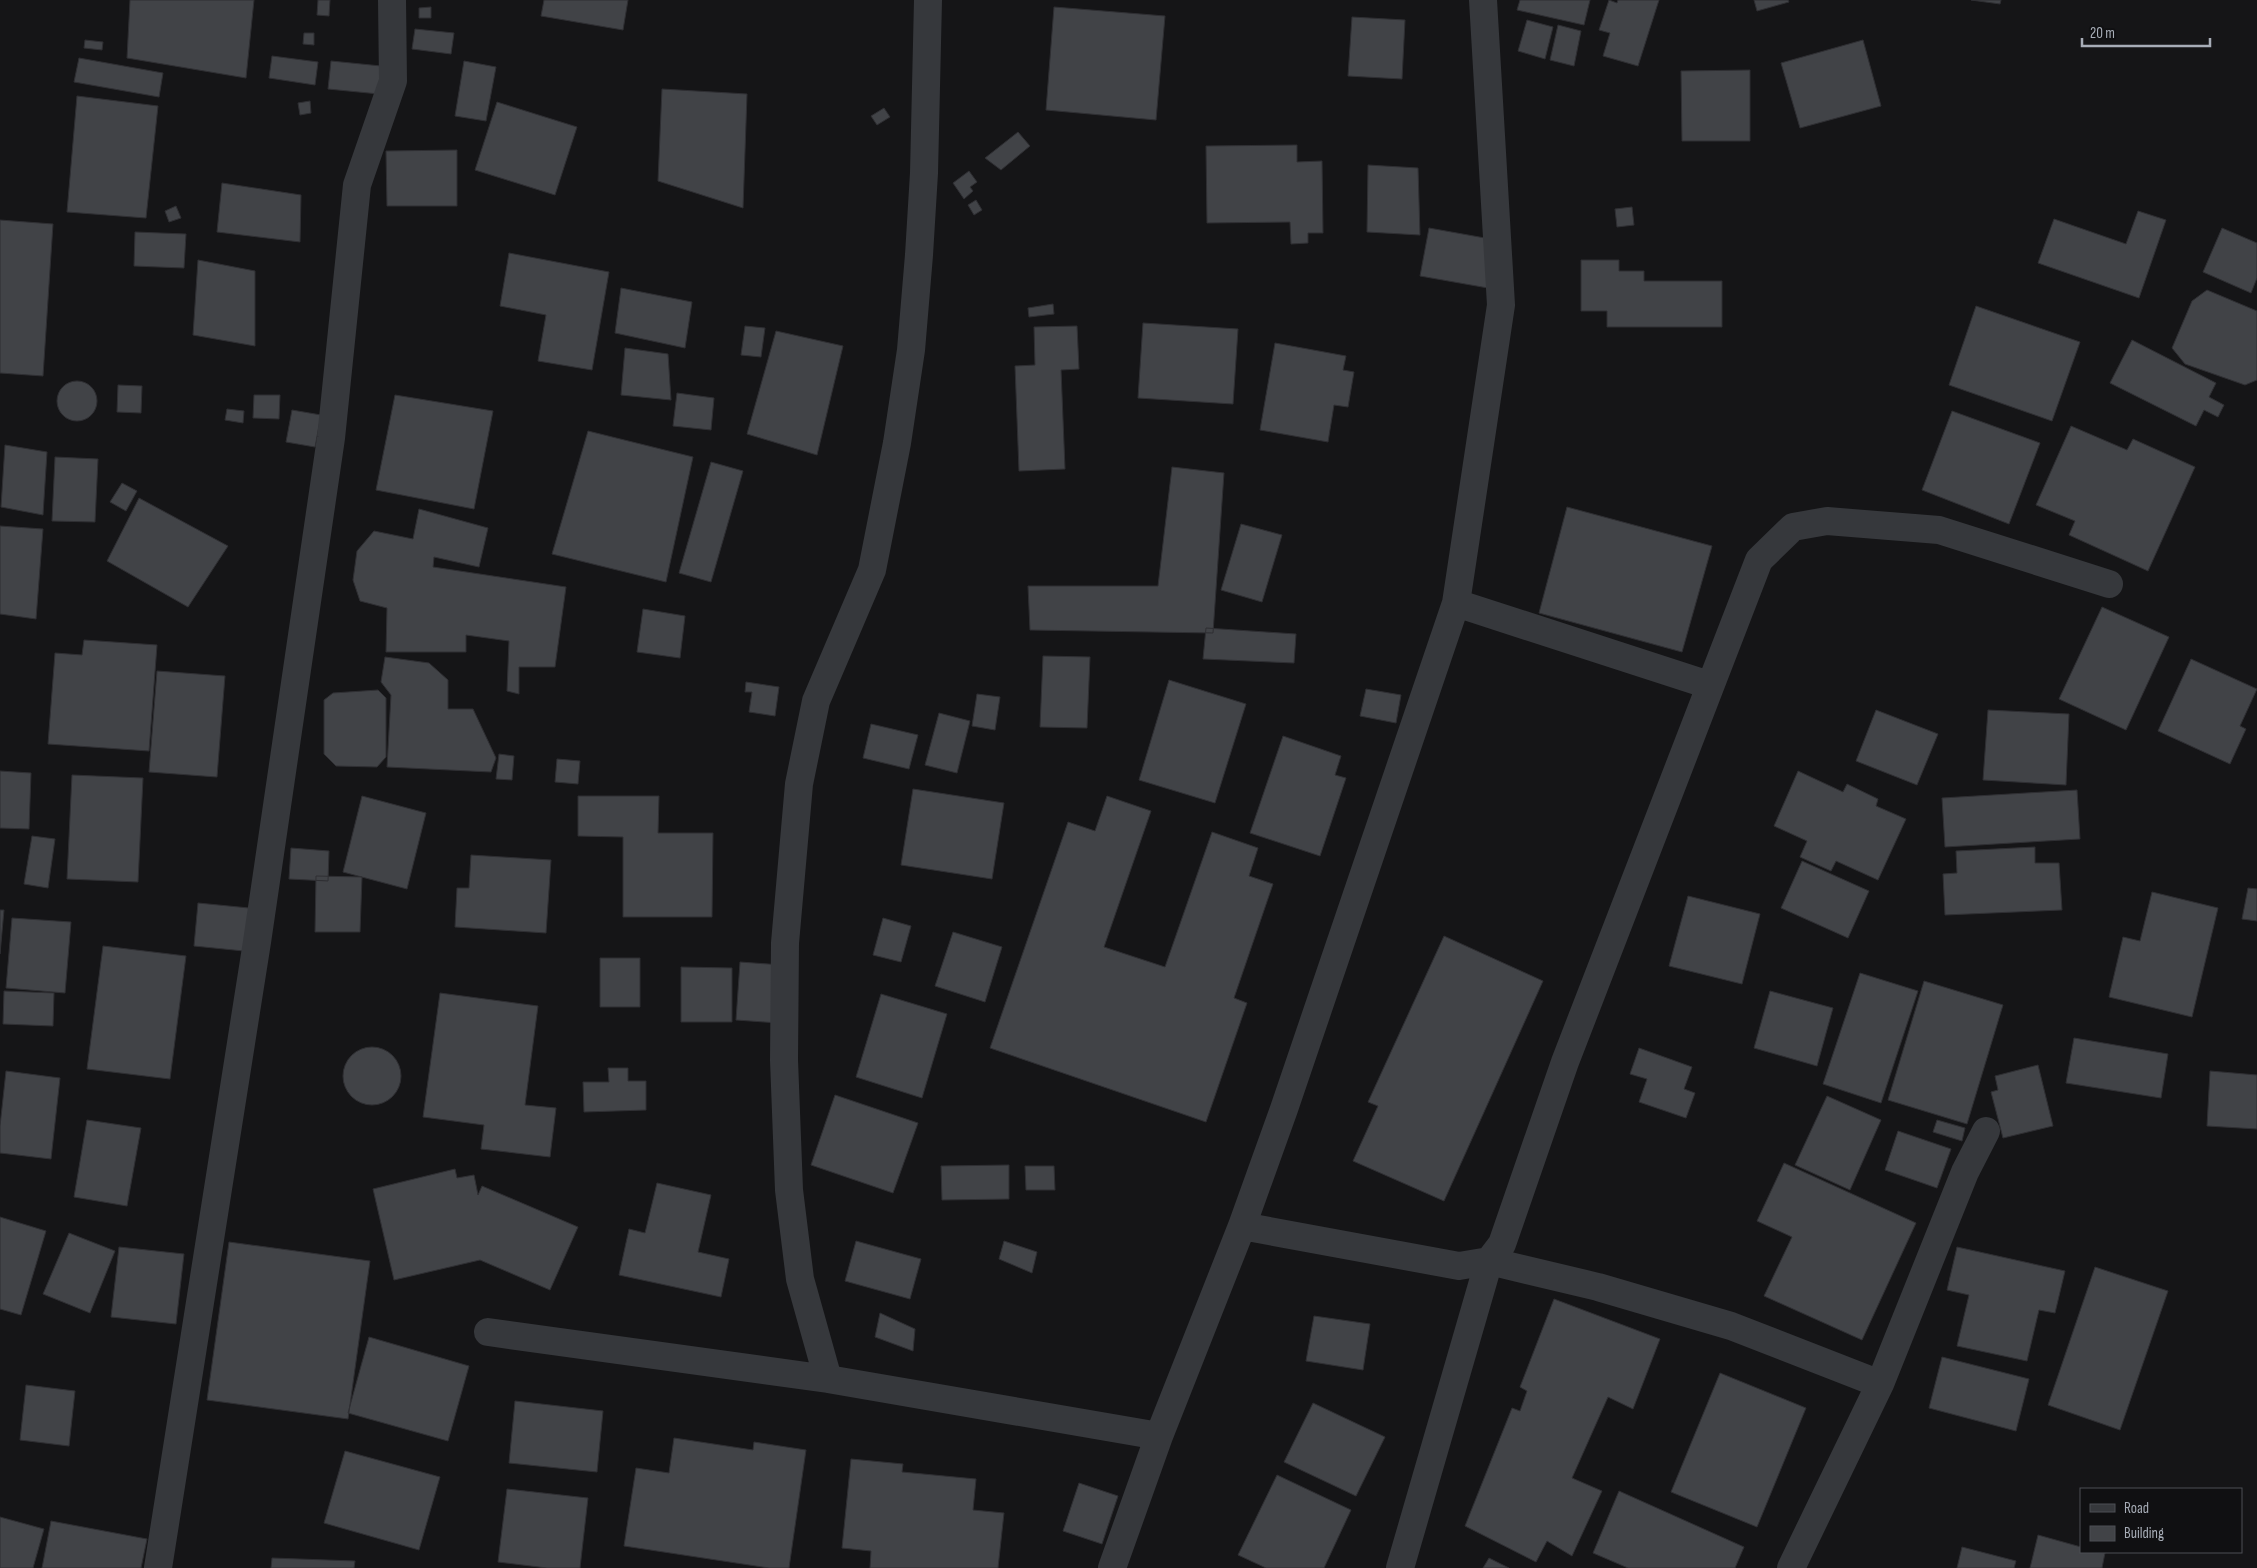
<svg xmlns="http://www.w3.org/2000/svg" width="2257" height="1568" font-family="'Sofia Sans Condensed',sans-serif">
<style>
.building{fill:#414347;stroke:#2f2f33}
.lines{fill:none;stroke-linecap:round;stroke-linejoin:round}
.street{stroke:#36383c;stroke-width:28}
</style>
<rect width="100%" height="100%" fill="#151517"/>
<path class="building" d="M130,0H254L246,78L127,58Z
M318,0H330L329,16L317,15Z
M544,0H628L623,30L541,16Z
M1520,0H1590L1584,25L1517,10Z
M1609,0L1617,3L1618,0H1659L1638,66L1603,56L1610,33L1599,30Z
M1754,0H1788L1789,2L1757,11Z
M1971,0H2001L2000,4Z
M431,7V18H419V8Z
M1054,7L1165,16L1156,120L1046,110Z
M1352,17L1405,20L1402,79L1348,76Z
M1527,20L1553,27L1545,59L1518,51Z
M1558,25L1581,31L1574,66L1550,60Z
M415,29L454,33L451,54L412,49Z
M304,33H314V45L303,44Z
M85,40L103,42L102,50L84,48Z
M1863,40L1881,106L1800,128L1781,63Z
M272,56L318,62L315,85L269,78Z
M79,58L163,73L159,97L74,82Z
M331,61L381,66L379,94L328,89Z
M464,61L496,67L486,121L455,116Z
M1750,70V141H1682L1681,71Z
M662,89L747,94L743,208L658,181Z
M77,96L158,106L146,218L67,212Z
M310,101L311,113L300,115L298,103Z
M497,102L577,127L555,195L475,170Z
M884,108L890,117L877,125L871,116Z
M1018,132L1030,146L1001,170L985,158Z
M1297,145V162L1322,161L1323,233H1308V243L1291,244L1290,222L1207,223L1206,146Z
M457,150V206H387L386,151Z
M1368,165L1418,168L1420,235L1367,232Z
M969,171L977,182L970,187L973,191L964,199L953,183Z
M222,183L301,195L300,242L217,232Z
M976,200L982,210L974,215L968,205Z
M176,206L181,218L169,222L165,211Z
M1632,207L1634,225L1617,227L1615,209Z
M2138,211L2166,220L2139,298L2038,263L2054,219L2126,244Z
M0,220L53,224L43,376L0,373Z
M1429,228L1496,240L1488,288L1420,276Z
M2222,228L2257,243V278L2251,293L2203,272Z
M135,232L186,234L184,268L134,266Z
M509,253L609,272L592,370L538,361L546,315L500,306Z
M198,260L255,271V346L193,335Z
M1581,260H1619V271H1644V281H1722V327H1607V311H1581Z
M621,288L692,302L685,348L615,333Z
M2207,290L2257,311V380L2245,385L2185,364L2172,348L2192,301Z
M1053,304L1054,314L1029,317L1028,308Z
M1976,306L2080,342L2052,421L1949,385Z
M1143,323L1238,329L1233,404L1138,398Z
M745,326L765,328L761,357L741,355Z
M1077,326L1079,369L1061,370L1065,469L1019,471L1015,366L1035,365L1034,327Z
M776,331L843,346L817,455L747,434Z
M2132,340L2216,383L2209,397L2224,405L2218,417L2204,410L2196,426L2110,383Z
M1275,343L1346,356L1343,370L1354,372L1348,407L1334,405L1328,442L1260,430Z
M625,348L668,354L671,400L621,395Z
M57 401a20 20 0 1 1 40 0a20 20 0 1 1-40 0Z
M118,385L142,386L141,413L117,412Z
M677,393L714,398L711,430L673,426Z
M254,395H280L279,419L253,418Z
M395,395L493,411L474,509L376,490Z
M227,409L244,411L243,423L225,420Z
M292,410L321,415L315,447L286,442Z
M1952,411L2040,443L2009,524L1922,490Z
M2071,426L2127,450L2133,439L2195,467L2148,571L2069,535L2075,521L2036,505Z
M588,431L693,457L666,582L552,554Z
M5,445L47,452L43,515L1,507Z
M55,457L98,459L95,522L52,521Z
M711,462L743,471L711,582L679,573Z
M1172,467L1224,473L1213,633L1030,630L1028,586H1158Z
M122,483L137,491L126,511L110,502Z
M139,498L228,546L188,607L107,561Z
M1567,507L1712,546L1682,652L1539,613Z
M419,509L488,528L479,567L434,557L433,567L566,587L555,667H519V694L507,691L509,641L466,635V652H386L387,608L360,601L353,580L357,551L374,531L413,539Z
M1241,524L1282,535L1262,602L1221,590Z
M0,526L43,529L36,619L0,614Z
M2102,607L2169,637L2126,730L2059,699Z
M643,609L685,616L680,658L637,652Z
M1206,628L1296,634L1294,663L1203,659Z
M84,640L157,645L149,751L48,744L55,653L82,655Z
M1043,656L1090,657L1087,728L1040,727Z
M385,657L429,663L448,680V709H473L496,758L491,772L387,767L391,695L381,682Z
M2191,659L2257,689L2240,726L2246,729L2230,764L2158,731Z
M157,671L225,676L217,777L149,772Z
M1169,680L1246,704L1215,803L1139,780Z
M746,682L779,687L775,716L749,712L752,692H745Z
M1366,689L1401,695L1396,723L1360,716Z
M378,690L386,698V757L377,767L336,766L324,754V700L333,693Z
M977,694L1000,697L995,730L972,726Z
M1876,710L1938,734L1917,785L1856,761Z
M1988,710L2069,714L2066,785L1983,780Z
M939,713L970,721L957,773L925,765Z
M871,724L918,735L909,769L863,758Z
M1283,736L1341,756L1335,775L1346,778L1320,856L1250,833Z
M499,754L514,756L512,780L496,779Z
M557,759L580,761L578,784L555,782Z
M0,771L31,773L29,829L0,828Z
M1798,771L1843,792L1847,784L1878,799L1876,806L1906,819L1878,880L1836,861L1831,871L1800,857L1807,841L1774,826Z
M72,775L143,778L138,882L67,879Z
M913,789L1004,803L992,879L901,865Z
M2077,790L2080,839L1945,847L1942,798Z
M362,796L426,813L407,889L343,872Z
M578,796H659L658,833H713L712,917H623V837L578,836Z
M1107,796L1151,811L1104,947L1165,967L1212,832L1258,848L1249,876L1273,884L1234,998L1247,1003L1206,1122L990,1048L1068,822L1095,831Z
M32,836L55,839L48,888L24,884Z
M2035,847V863H2059L2062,910L1945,915L1943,874L1957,873L1956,851Z
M291,848L329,851L328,881L289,879Z
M471,855L551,860L546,933L455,927L457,888H469Z
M1802,861L1869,891L1848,938L1781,908Z
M316,876L362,877L360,932H315Z
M2248,888L2257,889V921L2242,919Z
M2152,892L2218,908L2192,1017L2109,997L2123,937L2140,941Z
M1688,896L1760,914L1742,984L1669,966Z
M198,903L249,908L244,951L194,946Z
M0,910H4L0,954Z
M12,918L71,922L65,993L6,988Z
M883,918L911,926L901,962L873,955Z
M953,932L1002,947L985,1002L935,986Z
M1444,936L1543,981L1444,1201L1353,1161L1378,1106L1368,1102Z
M103,946L186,956L170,1079L87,1069Z
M600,958H640V1007H600Z
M740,962L796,966L792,1024L736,1020Z
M681,967L732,968V1022H681Z
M1860,973L1918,991L1881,1103L1823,1084Z
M1924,981L2003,1005L1967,1124L1888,1100Z
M4,991L54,993L53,1026L3,1024Z
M1770,991L1833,1008L1817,1066L1754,1048Z
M440,993L538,1006L525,1105L556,1108L550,1157L481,1149L484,1125L423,1117Z
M881,994L947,1014L922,1098L856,1077Z
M2074,1038L2168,1054L2161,1098L2066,1083Z
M343 1076a29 29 0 1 1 58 0a29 29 0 1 1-58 0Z
M1639,1048L1692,1067L1684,1089L1695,1093L1686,1118L1639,1102L1647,1079L1630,1074Z
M2038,1065L2053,1126L2003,1138L1991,1092L1998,1090L1995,1076Z
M608,1068H628V1081H646V1110L584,1112L583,1082H609Z
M6,1071L60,1078L51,1159L0,1153V1126Z
M2210,1071L2257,1075V1129L2207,1126Z
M835,1095L918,1123L893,1193L811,1165Z
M1827,1096L1881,1120L1850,1190L1795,1165Z
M87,1120L141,1128L127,1206L74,1197Z
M1937,1120L1965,1128L1962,1141L1933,1132Z
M1898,1131L1951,1149L1937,1188L1885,1170Z
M1784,1163L1916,1223L1862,1340L1764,1296L1792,1237L1757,1221Z
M1009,1165V1199L942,1200L941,1166Z
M1025,1166H1054L1055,1190H1026Z
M455,1169L457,1178L474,1175L478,1195L482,1186L578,1227L550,1290L480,1260L394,1280L373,1189Z
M657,1183L711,1195L698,1252L729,1259L721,1297L619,1275L629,1229L645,1233Z
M0,1217L46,1231L21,1315L0,1309Z
M69,1233L115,1251L90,1313L43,1294Z
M856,1241L921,1259L910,1299L845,1281Z
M1004,1241L1037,1252L1032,1273L999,1259Z
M229,1242L370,1261L348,1419L207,1400Z
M119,1247L184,1254L176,1324L111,1317Z
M1957,1247L2065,1271L2055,1313L2039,1310L2027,1361L1957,1346L1969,1295L1947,1290Z
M2095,1267L2168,1291L2120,1430L2048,1405Z
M1554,1299L1660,1339L1633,1409L1608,1397L1572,1478L1602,1491L1572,1556L1547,1541L1536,1562L1465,1526L1512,1408L1520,1411L1527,1391L1520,1387Z
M880,1313L915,1329L913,1351L875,1337Z
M1314,1316L1370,1324L1363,1370L1306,1361Z
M369,1337L469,1366L448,1441L348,1413Z
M1942,1357L2029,1379L2016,1431L1929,1408Z
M1720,1373L1806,1408L1757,1527L1671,1492Z
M26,1385L75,1391L69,1446L20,1440Z
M515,1401L603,1411L597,1472L509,1463Z
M1313,1403L1385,1437L1356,1496L1284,1462Z
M674,1438L753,1450L754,1442L806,1450L789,1568H769L624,1546L636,1468L669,1473Z
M345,1451L440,1477L419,1550L324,1523Z
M851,1459L903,1464L902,1472L976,1479L973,1510L1004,1513L998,1568H870L871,1551L842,1548Z
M1277,1475L1351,1510L1324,1568H1266L1238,1555Z
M1079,1483L1118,1496L1102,1544L1063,1531Z
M507,1489L588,1498L580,1568H547L498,1562Z
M1619,1491L1744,1547L1735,1568H1628L1593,1553Z
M0,1517L44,1529L33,1568H0Z
M51,1521L147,1539L141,1568H42Z
M2038,1535L2081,1547V1552L2105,1553L2102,1568H2030Z
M1962,1547L2016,1561L2014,1568H1957Z
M272,1558L355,1561L354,1568H271Z
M1489,1558L1509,1568H1483Z"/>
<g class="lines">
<path class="street" d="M928,0L924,173L919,255L911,350L897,443L872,570L816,701L799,784L785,943L784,1060L789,1190L800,1279L828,1379L1159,1436
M1483,0L1501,305L1456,603L1709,685
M1242,1226L1459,1266L1489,1261L1502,1244L1565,1062L1759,560L1793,527L1827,521L1939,530L2109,584
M488,1332L828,1379
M158,1568L257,942L331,438L357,185L393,81L392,0
M1112,1568L1159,1436L1242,1226L1284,1109L1456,603
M1400,1568L1489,1261L1598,1287L1731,1326L1880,1384
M1791,1568L1880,1384L1965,1172L1986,1131"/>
</g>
<rect x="2080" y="1488" width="162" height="65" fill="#101012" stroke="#4c4f54"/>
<rect x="2090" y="1504" width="25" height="8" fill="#36383c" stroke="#4c4f54"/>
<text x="2124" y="1513" font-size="15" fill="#a7adb7">Road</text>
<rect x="2090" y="1526" width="25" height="15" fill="#414347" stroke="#4c4f54"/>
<text x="2124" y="1538" font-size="15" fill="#a7adb7">Building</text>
<path d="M2082 38v8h128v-8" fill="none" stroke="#a7adb7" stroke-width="2.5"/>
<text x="2090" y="38" font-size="15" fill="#a7adb7" stroke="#101012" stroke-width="4" paint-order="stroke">20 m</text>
</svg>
